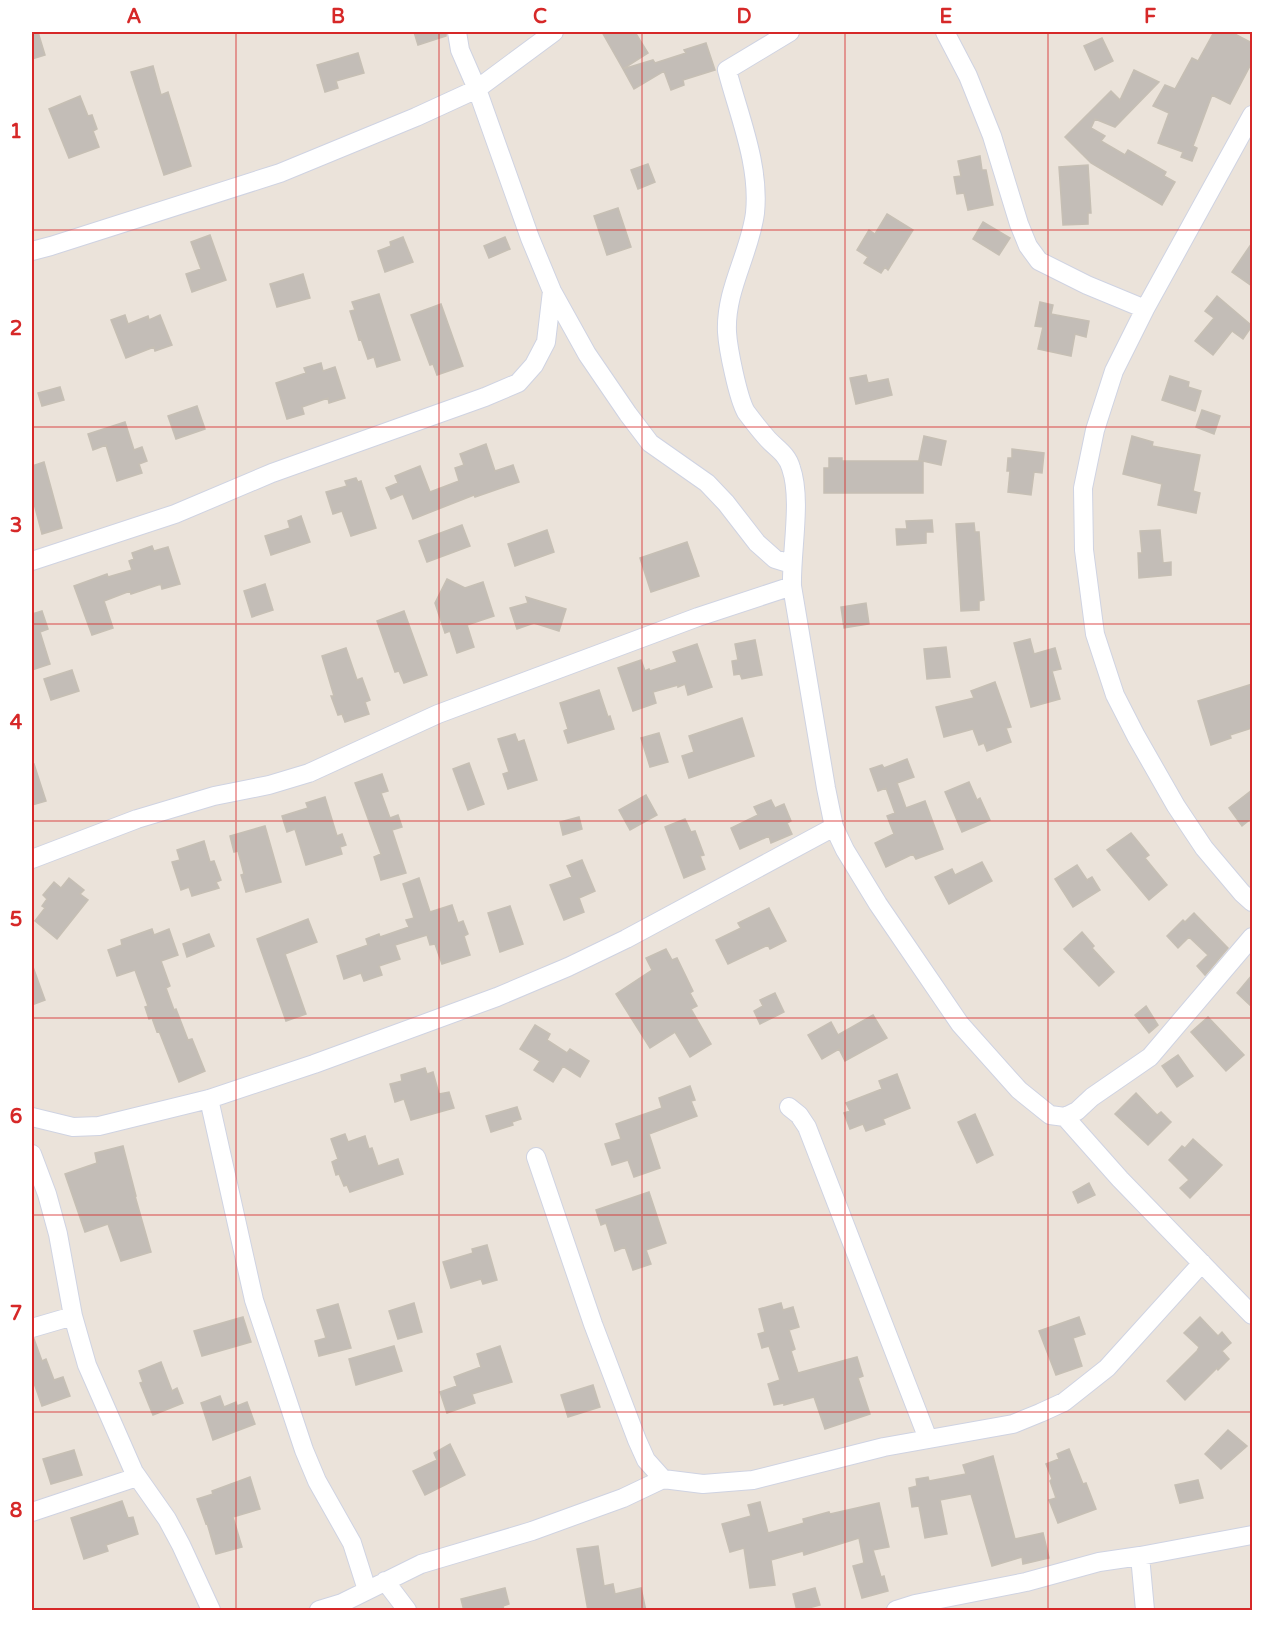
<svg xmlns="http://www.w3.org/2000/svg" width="1284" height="1642" viewBox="0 0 1284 1642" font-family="'Varela Round',sans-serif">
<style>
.building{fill:#c3bdb7;stroke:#c6bfb4;stroke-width:1.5}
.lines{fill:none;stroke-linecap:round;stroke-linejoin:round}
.minor-casing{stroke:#cfd3e2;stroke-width:20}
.minor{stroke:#fff;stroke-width:18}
.grid{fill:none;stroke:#d62828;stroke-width:1.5;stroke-opacity:0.55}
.neatline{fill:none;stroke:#d62828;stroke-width:2}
.grid-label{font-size:20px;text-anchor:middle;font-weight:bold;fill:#d62828}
</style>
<rect width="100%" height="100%" fill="#ebe3da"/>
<path class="building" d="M32 32H38L45 55 32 59Z
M414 32H446V36L418 45Z
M602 32H635L648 53 623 69Z
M1214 32H1231L1252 43V62L1230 104 1212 95 1193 146 1197 148 1192 161 1181 157 1183 152 1158 143 1169 113 1153 106 1165 85 1175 89 1192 58 1198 61Z
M1102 38 1113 61 1095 70 1084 46Z
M706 43 715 70 683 80 684 85 671 90 664 71 634 89 623 69 653 60 655 63 686 53 684 50Z
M358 53 364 73 336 81 338 88 325 92 317 65Z
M153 66 161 95 168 92 191 166 164 175 131 72Z
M1134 70 1159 82 1115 127 1095 119 1091 128 1105 136 1101 141 1125 155 1128 150 1166 172 1164 176 1175 182 1162 205 1091 163 1065 137 1111 91 1120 100Z
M80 96 88 116 92 115 97 129 93 131 99 147 69 158 49 109Z
M980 156 982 170H986L993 205 968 210 964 193 957 194 954 177 961 176 958 161Z
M648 164 655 182 638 189 631 170Z
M1088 165 1091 213H1088V224L1063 225 1059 167Z
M618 208 631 247 607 255 594 216Z
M887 214 913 230 888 270 885 267 881 273 864 263 868 257 857 250 869 230 875 234Z
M983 222 1010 238 999 255 973 239Z
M210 235 226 280 192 292 186 274 201 269 191 242Z
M403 237 413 262 385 272 378 251 391 246 390 242Z
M505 237 510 249 489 258 484 246Z
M1252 243V286L1232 272Z
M303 274 310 298 277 307 270 284Z
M379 294 400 360 377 367 374 357 368 359 361 339 359 340 350 311 355 310 352 302Z
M1217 296 1252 326 1243 339 1232 331 1213 355 1195 341 1214 318 1205 311Z
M1040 302 1053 305 1051 314 1089 321 1086 337 1075 334 1071 356 1038 349 1043 327 1035 326Z
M441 304 463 366 437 375 433 364 430 365 411 315Z
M125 315 128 324 148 316 149 320 160 315 172 345 155 351 154 347 126 358 111 320Z
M321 363 323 371 335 367 345 398 329 403 328 398 302 407 304 414 287 419 276 383 306 373 304 368Z
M866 375 868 383 888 379 892 395 856 404 850 378Z
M1170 376 1189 382 1188 387 1201 391 1195 411 1162 400Z
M60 387 64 400 42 406 38 393Z
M197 406 205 429 176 439 168 416Z
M1202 410 1220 416 1214 434 1196 427Z
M125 422 134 450 142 447 147 461 139 464 142 473 117 481 106 445 93 450 88 434Z
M924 436 946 441 941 465 923 461V493H824V468H829V458H842V461H922L919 460Z
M1132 436 1153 442 1152 446 1200 455 1193 491 1200 493 1196 513 1158 505 1162 484 1123 474Z
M486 444 495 471 513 465 519 482 475 497 474 495 413 519 403 494 391 499 386 488 398 483 395 476 420 466 430 492 459 481 455 468 464 465 460 454Z
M1012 449 1044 453 1042 473 1034 472 1031 495 1008 492 1010 471H1007L1008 458H1012Z
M44 462 62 528 42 534 32 496V466Z
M356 478 358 482 361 481 376 528 351 536 342 511 333 514 326 492 347 486 345 481Z
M301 516 310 542 271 555 265 536 290 528 288 521Z
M932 520 933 532H926V543L897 545 896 529H907L906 521Z
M974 523 975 532H979L984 600 979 601V610L961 611 956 524Z
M462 525 470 546 427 562 419 541Z
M547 530 554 552 515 566 508 544Z
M1160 530 1163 563 1171 562V575L1139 578 1138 553H1142L1140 531Z
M687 542 699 576 651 592 640 558Z
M152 546 154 551 168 547 180 584 162 589 161 584 131 594 130 591 104 601 113 628 92 635 74 586 107 574 108 577 132 570 129 561 134 559 132 553Z
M447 579 465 588 483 582 494 616 467 625 474 647 457 653 450 631 445 633 435 603Z
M265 584 273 610 252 617 244 591Z
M526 597 566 609 559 631 534 623 517 629 510 608 528 603Z
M866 603 869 624 844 628 841 607Z
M42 611 48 629 40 632 50 664 32 670V614Z
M404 611 427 675 404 683 399 671 395 672 377 621Z
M1030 639 1034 654 1055 648 1061 669 1052 671 1060 699 1031 707 1014 643Z
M755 640 762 675 742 679 740 674 734 675 732 661 738 660 735 644Z
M697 644 712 687 688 695 685 684 678 687V685L653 692 656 703 633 711 618 668 641 660 645 671 649 669 650 671 677 662 673 652Z
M946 647 950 677 927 679 924 649Z
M346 648 357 680 362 678 370 700 365 702 369 714 345 722 342 714 338 715 331 696H334L322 656Z
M72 670 79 691 51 700 44 679Z
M995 682 1011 727 1006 728 1011 742 987 751 984 743 979 745 973 729 944 737 936 707 974 698 971 691Z
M1252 684V728L1230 735 1231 738 1211 745 1198 701Z
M599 690 608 717 610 716 614 729 568 743 564 731 568 729 560 703Z
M742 718 754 756 689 778 682 756 694 752 689 736Z
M659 733 668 762 650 767 641 738Z
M515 734 518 742 524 740 537 780 508 789 503 774 509 772 498 739Z
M907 759 914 777 897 783 906 808 925 801 943 849 916 859 913 854 886 867 875 843 894 834 887 816 895 813 886 788 878 791 870 769 882 765 884 768Z
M469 763 484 804 468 810 453 769Z
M34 764 46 801 32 805V765Z
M382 774 388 791 381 793 390 818 398 815 402 827 392 830 406 873 381 880 374 857 381 854 355 783Z
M969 782 977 800 980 798 990 820 962 832 945 792Z
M1252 790V818L1242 826 1229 808Z
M646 795 657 815 630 830 619 810Z
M325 797 337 836 342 834 346 845 340 847 342 854 306 865 295 829 287 832 282 816 308 808 306 803Z
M771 800 775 808 784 804 791 821 787 823 792 834 771 843 769 836 740 849 731 828 758 815 754 807Z
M579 817 582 829 563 835 560 822Z
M685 819 691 832 695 831 704 855 700 856 705 869 684 878 665 827Z
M265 826 281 882 246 892 241 875 244 874 238 851 234 852 230 836Z
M1131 833 1149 855 1145 858 1167 885 1149 900 1107 850Z
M204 841 210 862 214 861 221 880 216 882 219 888 192 896 189 887 181 890 172 862 180 860 177 850Z
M582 860 595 891 579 898 584 912 564 920 550 885 572 877 567 866Z
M982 862 992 881 949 904 935 877 952 869 955 875Z
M1077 865 1087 880 1092 877 1100 890 1073 907 1055 879Z
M69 878 84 890 80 894 88 900 57 939 35 921 45 908 42 906 47 899 43 895 54 882 61 888Z
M419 878 430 912 452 905 458 923 463 921 468 934 464 936 470 955 442 964 435 944 430 945 427 935 395 945 400 959 379 966 382 975 364 981 361 973 344 979 337 956 368 945 366 939 379 934 380 937 409 927 406 920 414 918 403 884Z
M510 906 523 944 500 952 488 913Z
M769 908 786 941 770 949 768 945 728 964 716 940 741 928 738 923Z
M1194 913 1228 948 1205 975 1197 966 1208 955 1189 937 1178 948 1167 936 1183 920 1185 922Z
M308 919 317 942 285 954 306 1014 286 1021 257 939Z
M152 929 154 935 169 929 178 955 161 961 170 986 166 988 174 1010 176 1009 188 1040 192 1039 205 1071 179 1082 159 1031 157 1032 152 1018 149 1019 145 1007 148 1006 135 970 117 976 108 950 122 945 121 940Z
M1082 932 1094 946 1092 948 1114 972 1099 986 1064 949Z
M209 934 214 946 187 957 183 944Z
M666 949 672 960 677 958 693 991 690 993 697 1006 691 1009 711 1044 690 1057 675 1032 650 1048 616 994 652 970 646 958Z
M32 967H33L45 1000 32 1005Z
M1252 975V1007L1237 993Z
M775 993 784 1012 760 1024 754 1011 763 1006 760 1000Z
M1146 1006 1158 1025 1149 1033 1135 1015Z
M873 1015 887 1038 845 1061 839 1049 822 1059 808 1035 831 1022 838 1035Z
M1208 1017 1244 1055 1226 1071 1191 1032Z
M535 1025 550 1034 547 1040 567 1053 570 1049 589 1061 580 1077 563 1066 553 1082 534 1070 540 1061 520 1049Z
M1178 1055 1193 1076 1177 1087 1162 1066Z
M425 1068 427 1074 433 1072 439 1094 449 1092 454 1108 411 1120 404 1099 395 1102 390 1084 402 1081 401 1075Z
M897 1074 910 1108 883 1119 885 1124 866 1131 863 1124 850 1129 844 1113 850 1111 846 1103 882 1089 879 1081Z
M690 1086 695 1100 691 1101 697 1116 649 1134 660 1168 634 1177 628 1160 612 1165 605 1144 621 1139 616 1124 662 1108 659 1098Z
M1136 1093 1157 1115 1161 1112 1171 1122 1148 1145 1115 1114Z
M517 1107 521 1119 512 1122 513 1125 491 1132 486 1116Z
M975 1114 993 1155 977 1163 958 1122Z
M345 1134 348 1142 365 1136 369 1149 372 1148 378 1166 398 1159 403 1174 350 1192 347 1185 344 1186 339 1174 336 1175 332 1162 338 1159 331 1139Z
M1193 1139 1222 1165 1190 1198 1180 1188 1189 1180 1169 1160 1182 1146 1185 1148Z
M123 1146 136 1196H135L151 1252 121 1261 108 1224 85 1232 65 1174 97 1163 95 1153Z
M1089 1183 1095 1195 1078 1203 1073 1192Z
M649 1192 666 1243 646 1250 651 1264 633 1270 625 1247 615 1251 606 1223 601 1225 596 1210Z
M487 1245 497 1280 483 1284 481 1279 451 1288 443 1262 473 1253 472 1249Z
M414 1303 422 1332 398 1339 389 1311Z
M781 1303 783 1310 793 1307 799 1327 789 1330 795 1349 791 1351 798 1373 857 1357 863 1376 858 1378 870 1414 825 1429 814 1397 784 1405V1403L774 1405 768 1384 780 1380 769 1346 762 1348 758 1334 765 1332 759 1309Z
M338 1304 351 1348 319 1356 315 1341 326 1338 317 1310Z
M243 1317 251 1342 202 1356 194 1331Z
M1079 1317 1085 1334 1073 1338 1082 1366 1056 1375 1039 1331Z
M1200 1317 1218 1336 1222 1332 1231 1343 1222 1351 1229 1359 1218 1370 1217 1368 1185 1400 1167 1381 1197 1351 1199 1347 1184 1333Z
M32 1339H34L42 1361 46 1359 54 1380 63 1377 70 1396 42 1406 32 1377Z
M394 1346 402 1371 356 1385 349 1359Z
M500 1346 512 1382 472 1394 475 1403 447 1413 440 1392 457 1386 454 1377 481 1367 477 1354Z
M161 1362 172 1391 177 1388 183 1403 153 1415 140 1383 143 1382 139 1371Z
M593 1385 600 1407 568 1417 561 1395Z
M220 1396 224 1407 236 1402 237 1406 247 1402 255 1424 213 1440 201 1403Z
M1228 1430 1247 1446 1221 1469 1205 1454Z
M450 1444 465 1475 425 1495 413 1471 437 1460 434 1453Z
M1069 1449 1083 1484 1086 1483 1096 1509 1058 1523 1049 1500 1056 1498 1050 1481 1052 1479 1046 1464 1059 1459 1057 1454Z
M74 1450 82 1475 51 1484 43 1459Z
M993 1456 1015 1539 1043 1533 1049 1558 1023 1564 1022 1557 992 1566 971 1494 940 1500 947 1534 925 1538 919 1506 912 1507 909 1488 917 1486 916 1479 928 1477 929 1481 966 1474 963 1465Z
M250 1477 260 1509 233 1517 242 1547 216 1554 207 1523 206 1524 197 1499 213 1494 212 1491Z
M1198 1480 1203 1498 1180 1503 1175 1485Z
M122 1501 128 1518 133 1517 138 1534 106 1545 108 1551 84 1559 71 1518Z
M760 1502 768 1533 804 1523 803 1519 829 1512 830 1514 879 1503 889 1547 873 1550 881 1577 884 1576 888 1591 862 1598 853 1566 864 1563 859 1538 804 1555 803 1551 771 1560 775 1585 750 1588 744 1548 730 1552 722 1524 751 1516 748 1505Z
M598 1546 604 1586 613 1584 615 1594 641 1588 646 1611H588L577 1549Z
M505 1588 509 1604 503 1606 504 1611H464L461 1599Z
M815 1588 820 1605 797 1611 793 1594Z"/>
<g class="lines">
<g class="minor-casing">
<path id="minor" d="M457 32 460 50 477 89 530 238 552 291 587 354 628 414 650 443 707 483 726 503 757 543 775 559 791 564
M790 32 727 70C739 116 760 165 755 213 750 253 725 290 727 332 728 349 738 398 746 412 752 420 759 429 766 437 775 448 787 453 791 468 802 499 791 552 792 586L826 788 834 827 845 850 878 904 960 1024 1019 1090 1050 1115 1065 1117 1077 1111 1092 1097 1150 1057 1252 937
M945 32 968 76 992 136 1019 224 1028 246 1039 261 1087 285 1145 309
M1252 115 1145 309 1114 371 1095 430 1083 488 1084 550 1095 634 1115 695 1136 736 1176 806 1204 848 1242 893 1252 902
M32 251 51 246 280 173 416 117 477 89 554 32
M32 561 175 514 272 473 485 397 518 383 534 365 546 342 552 291
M32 859 137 819 214 796 269 785 309 773 438 714 698 617 792 586
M209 1099 254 1300 304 1450 317 1481 352 1543 367 1590
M789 1107 799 1115 807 1127 928 1439
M32 1117 73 1127 99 1126 209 1099 314 1064 497 997 568 967 626 939 834 827
M1065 1117 1120 1179 1252 1315
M32 1154 47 1194 58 1234 73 1316 87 1365 134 1472 167 1519 181 1545 211 1610
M536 1157 593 1324 637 1440 646 1460 663 1479
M32 1328 73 1316
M32 1512 137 1477
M1140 1556 1145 1610
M385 1581 407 1610
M319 1610 342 1603 421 1564 532 1531 623 1498 663 1479 703 1484 753 1480 884 1447 1013 1424 1040 1413 1064 1402 1107 1368 1202 1263
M896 1610 915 1604 1026 1582 1099 1562 1140 1556 1252 1535"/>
</g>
<use href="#minor" class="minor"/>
</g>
<path class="grid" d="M236 32V1610M439 32V1610M642 32V1610M845 32V1610M1048 32V1610M32 230H1252M32 427H1252M32 624H1252M32 821H1252M32 1018H1252M32 1215H1252M32 1412H1252"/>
<rect width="1284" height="1642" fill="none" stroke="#ffffff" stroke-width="66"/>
<rect x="33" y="33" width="1218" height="1576" class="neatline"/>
<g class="grid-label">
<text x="134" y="23">A</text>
<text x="338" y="23">B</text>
<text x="540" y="23">C</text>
<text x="744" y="23">D</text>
<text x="946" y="23">E</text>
<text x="1150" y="23">F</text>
<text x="16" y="138">1</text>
<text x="16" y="335">2</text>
<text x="16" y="532">3</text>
<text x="16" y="729">4</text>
<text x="16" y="926">5</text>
<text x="16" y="1123">6</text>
<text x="16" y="1320">7</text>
<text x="16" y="1517">8</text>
</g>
</svg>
